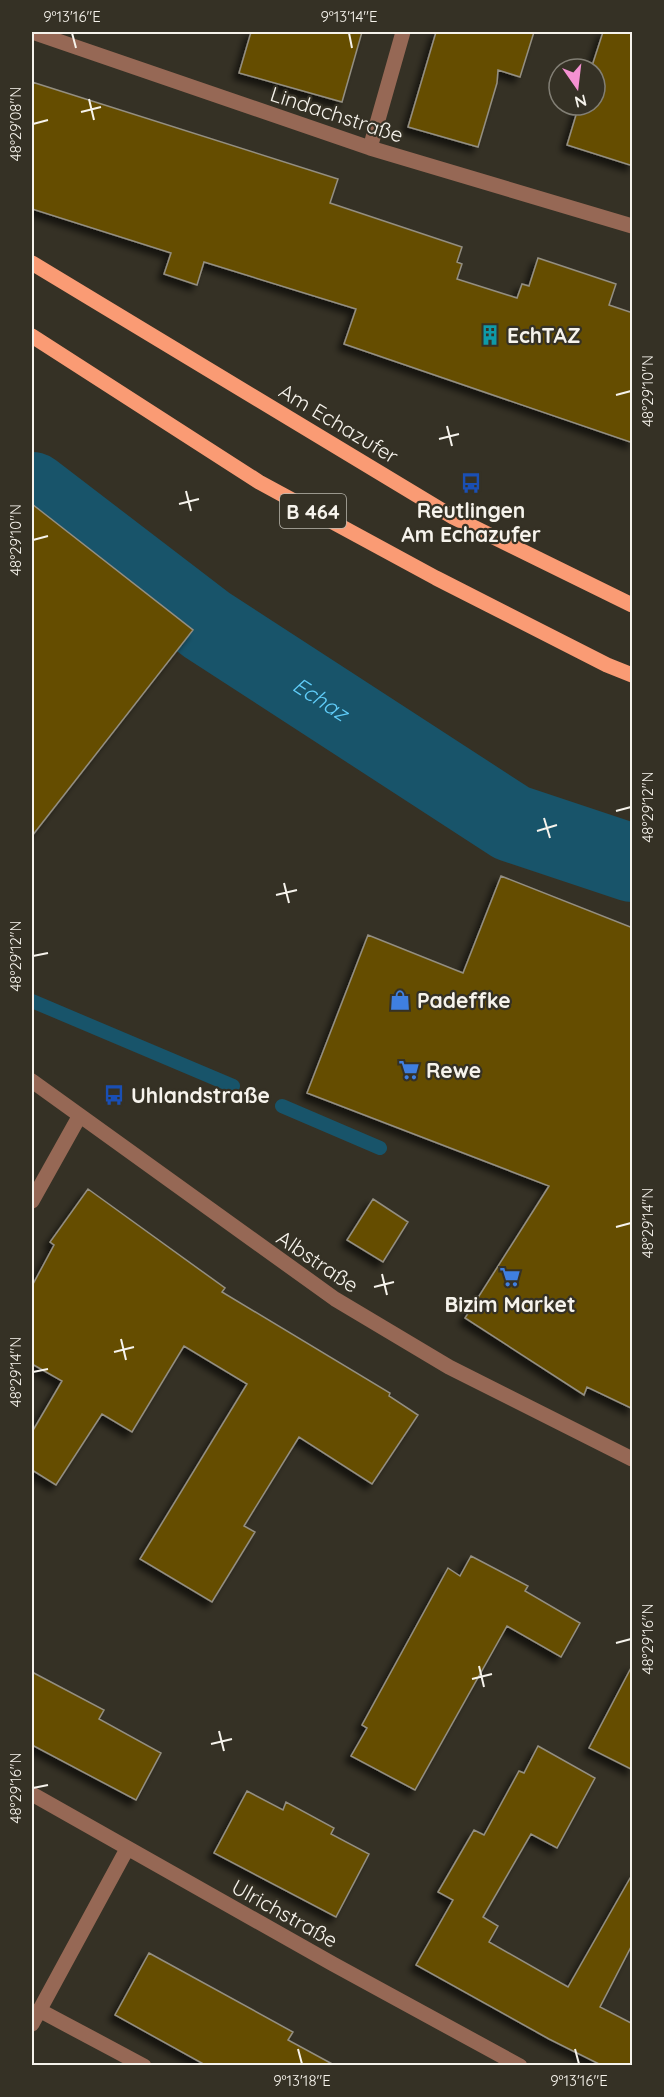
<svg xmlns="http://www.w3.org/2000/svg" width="664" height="2097" viewBox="0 0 664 2097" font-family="Quicksand,sans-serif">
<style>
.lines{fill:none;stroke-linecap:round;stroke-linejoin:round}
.stream{stroke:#18546a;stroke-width:14}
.river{stroke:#18546a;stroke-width:78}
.building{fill:#654e04;stroke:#948f82;stroke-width:1.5;filter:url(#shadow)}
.minor{stroke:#966855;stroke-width:15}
.major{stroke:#fa9b74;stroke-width:15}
.ticks{fill:none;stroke:#f6f3ec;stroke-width:2}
.labels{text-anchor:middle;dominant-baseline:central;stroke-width:4.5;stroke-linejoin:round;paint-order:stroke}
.shield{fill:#353125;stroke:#bcb9b0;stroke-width:1.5}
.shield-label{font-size:20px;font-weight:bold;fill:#f6f3ec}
.street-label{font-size:21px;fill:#f6f3ec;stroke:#353125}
.poi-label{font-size:21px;font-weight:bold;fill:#f6f3ec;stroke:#353125;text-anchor:start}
.water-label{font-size:22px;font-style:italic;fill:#60cdf9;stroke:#353125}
.neatline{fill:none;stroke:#f6f3ec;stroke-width:2}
.ticks-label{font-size:15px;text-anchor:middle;fill:#f6f3ec}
</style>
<defs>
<filter id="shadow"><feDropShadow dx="-5.5" dy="5.5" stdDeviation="3" flood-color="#0009"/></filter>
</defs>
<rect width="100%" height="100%" fill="#353125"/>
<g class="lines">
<path class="stream" d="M32 1001 233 1086
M282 1106 380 1148"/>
<path class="river" id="s1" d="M32 491 207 625 512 823 632 863"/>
</g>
<path class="building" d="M251 32H362L342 102 239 73Z
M436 32H534L520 77 498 70 497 83 478 147 408 127Z
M603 32H633V166L567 145 579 105H595V69H591Z
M32 82 338 179 330 203 462 247 457 262 462 264 457 279 517 298 522 284 529 286 538 258 616 284 609 305 633 313V443L344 344 356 309 204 262 197 285 164 274 171 253 32 209Z
M32 504 193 630 32 836Z
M501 876 633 928V1409L587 1387 584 1395 465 1318 549 1186 307 1093 368 935 463 973Z
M88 1189 225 1288 222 1292 390 1393 389 1396 418 1415 372 1484 299 1437 244 1526 255 1532 212 1602 140 1559 247 1384 184 1346 132 1432 102 1414 56 1485 32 1470V1432L62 1381 32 1364V1286L54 1245 50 1242Z
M373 1199 408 1222 383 1262 347 1240Z
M471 1556 528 1586 525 1591 580 1623 561 1657 507 1626 415 1790 351 1756 367 1728 362 1725 448 1568 460 1576Z
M633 1664V1770L589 1748Z
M32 1672 104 1710 99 1719 161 1753 136 1800 32 1745Z
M538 1746 595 1778 557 1848 531 1834 483 1917 498 1926 489 1942 568 1987 633 1873V1943L600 2007 633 2024V2066H603L549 2039 416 1965 453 1900 438 1892 474 1830 484 1835 519 1771 524 1773Z
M247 1791 283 1810 286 1802 334 1828 331 1834 369 1854 336 1917 214 1853Z
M149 1953 293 2032 288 2040 336 2066H207L115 2015Z"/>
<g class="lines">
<path class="minor" d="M32 32 370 148 632 226
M370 148 403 32
M32 1081 335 1299 449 1367 632 1459
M32 1201 79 1117
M32 1794 333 1964 520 2066
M39 2010 144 2066
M32 2024 127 1849"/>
<path class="major" d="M32 263 453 517 632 605
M32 336 259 482 436 578 607 665 632 675"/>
</g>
<path class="ticks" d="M72 33 76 48M349 33 352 48M89 99 94 120M81 112 101 107M33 124 48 120M616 395 631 391M447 426 452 446M439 439 459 434M186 491 191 511M179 504 199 499M33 540 48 536M616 811 631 807M544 818 550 838M537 831 557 825M284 883 289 903M276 895 297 890M33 956 48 953M616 1227 631 1223M382 1274 387 1295M374 1287 394 1282M121 1339 126 1360M114 1352 134 1347M33 1372 48 1369M616 1643 631 1639M479 1666 484 1687M472 1679 492 1674M219 1731 224 1751M211 1744 232 1739M33 1788 48 1785M298 2049 302 2064M575 2049 579 2064"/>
<defs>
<g id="building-bare" transform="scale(1.62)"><path d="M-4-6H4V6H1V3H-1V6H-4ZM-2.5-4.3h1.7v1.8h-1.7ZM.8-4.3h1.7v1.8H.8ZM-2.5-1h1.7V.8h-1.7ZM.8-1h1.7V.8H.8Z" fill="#0f9aa8" stroke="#353125" stroke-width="2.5" paint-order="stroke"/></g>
<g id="bus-bare" transform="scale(1.62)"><path d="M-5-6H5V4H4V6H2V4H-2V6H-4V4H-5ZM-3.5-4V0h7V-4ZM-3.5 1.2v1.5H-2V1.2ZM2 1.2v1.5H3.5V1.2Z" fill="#1a4fb4" stroke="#353125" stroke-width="2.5" paint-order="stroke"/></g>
<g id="shop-bare" transform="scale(1.62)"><path d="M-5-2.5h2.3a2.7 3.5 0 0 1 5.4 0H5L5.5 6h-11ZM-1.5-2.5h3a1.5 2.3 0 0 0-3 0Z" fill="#3f7fe0" stroke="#353125" stroke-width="2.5" paint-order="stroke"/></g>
<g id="supermarket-bare" transform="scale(1.62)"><path d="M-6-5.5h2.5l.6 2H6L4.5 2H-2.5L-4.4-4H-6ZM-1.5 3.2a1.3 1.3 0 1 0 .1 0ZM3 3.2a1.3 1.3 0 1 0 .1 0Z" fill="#3f7fe0" stroke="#353125" stroke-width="2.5" paint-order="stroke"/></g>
</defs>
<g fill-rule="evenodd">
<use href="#building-bare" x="490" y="335"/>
<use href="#bus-bare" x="471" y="483"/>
<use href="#shop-bare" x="400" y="1000"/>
<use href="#supermarket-bare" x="409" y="1070"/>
<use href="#bus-bare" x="114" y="1095"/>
<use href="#supermarket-bare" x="510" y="1277"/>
</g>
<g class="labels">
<rect class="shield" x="280" y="494" width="66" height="34" rx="4.5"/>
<g class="shield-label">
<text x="313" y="511">B 464</text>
</g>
<g class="street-label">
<text transform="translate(337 114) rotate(18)">Lindachstraße</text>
<text transform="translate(339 423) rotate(31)">Am Echazufer</text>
<text transform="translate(318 1261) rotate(34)">Albstraße</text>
<text transform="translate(285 1913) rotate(29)">Ulrichstraße</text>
</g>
<g class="poi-label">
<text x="507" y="335">EchTAZ</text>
<text x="471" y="510" text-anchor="middle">Reutlingen<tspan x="471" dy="24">Am Echazufer</tspan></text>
<text x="417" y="1000">Padeffke</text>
<text x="426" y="1070">Rewe</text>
<text x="131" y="1095">Uhlandstraße</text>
<text x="510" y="1304" text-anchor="middle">Bizim Market</text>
</g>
<g class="water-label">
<text stroke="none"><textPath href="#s1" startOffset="356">Echaz</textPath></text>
</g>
</g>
<rect width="664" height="2097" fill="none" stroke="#353125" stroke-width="66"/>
<g transform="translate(577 87) rotate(166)"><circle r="28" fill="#353125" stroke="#827f75" stroke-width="1.5"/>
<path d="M0-4.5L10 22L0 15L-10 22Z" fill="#f591d2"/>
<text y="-9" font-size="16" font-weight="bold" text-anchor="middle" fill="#f6f3ec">N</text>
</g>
<rect x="33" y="33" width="598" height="2031" class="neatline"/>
<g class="ticks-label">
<text x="72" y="22">9°13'16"E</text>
<text x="349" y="22">9°13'14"E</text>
<text transform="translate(16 124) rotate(-90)" y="5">48°29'08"N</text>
<text transform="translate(648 391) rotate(-90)" y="5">48°29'10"N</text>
<text transform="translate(16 540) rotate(-90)" y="5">48°29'10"N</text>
<text transform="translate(648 807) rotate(-90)" y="5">48°29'12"N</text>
<text transform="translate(16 956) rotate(-90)" y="5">48°29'12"N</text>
<text transform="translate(648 1223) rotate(-90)" y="5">48°29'14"N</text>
<text transform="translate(16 1372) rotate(-90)" y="5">48°29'14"N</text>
<text transform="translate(648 1639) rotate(-90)" y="5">48°29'16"N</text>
<text transform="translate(16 1788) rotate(-90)" y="5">48°29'16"N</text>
<text x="302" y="2086">9°13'18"E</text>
<text x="579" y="2086">9°13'16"E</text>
</g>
</svg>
